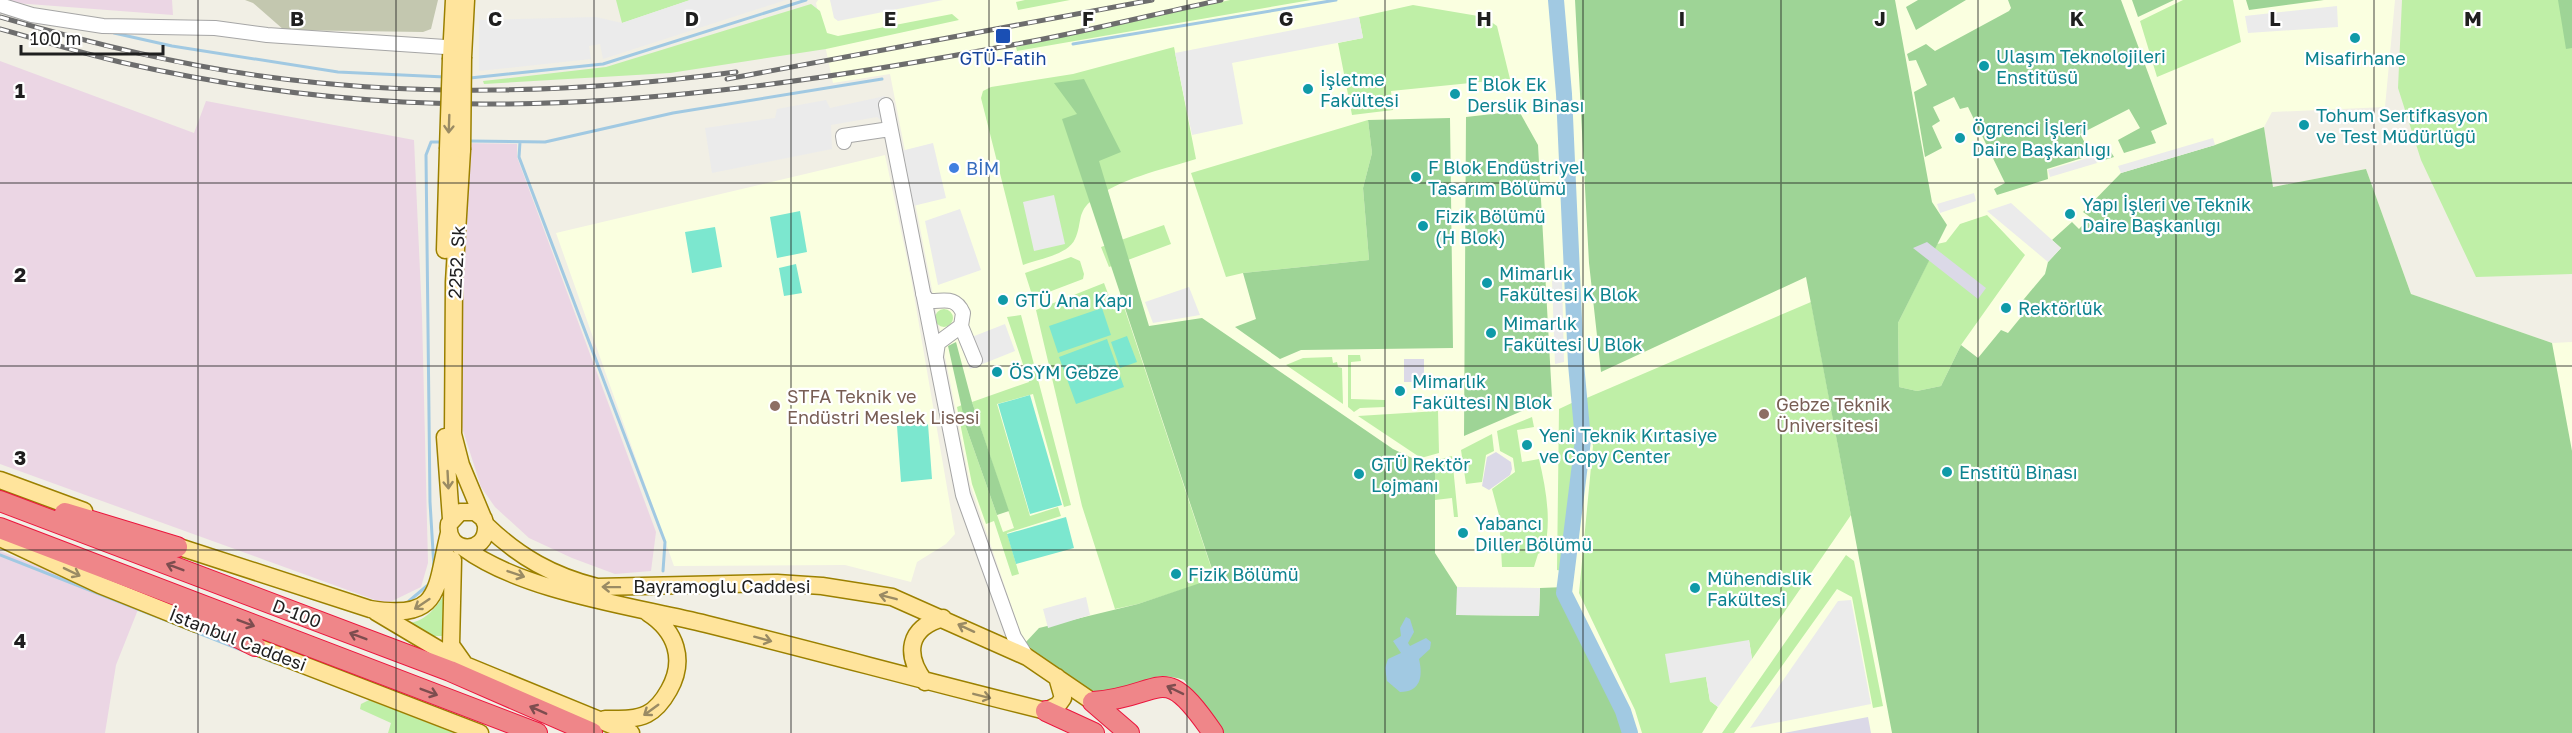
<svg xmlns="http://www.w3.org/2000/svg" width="2572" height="733" viewBox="0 0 2572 733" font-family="'Golos Text',sans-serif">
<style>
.industrial{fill:#ebd6e4}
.education{fill:#faffe0}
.construction{fill:#c3c7af}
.grass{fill:#bfefa7}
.forest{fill:#9ed496}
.pitch{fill:#7ce7cf}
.parking{fill:#ebebeb}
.plaza{fill:#dbd9e7}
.water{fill:#a1c9e2}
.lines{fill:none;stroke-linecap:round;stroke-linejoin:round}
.stream{stroke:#a1c9e2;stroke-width:3}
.river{stroke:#a1c9e2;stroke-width:16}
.minor-casing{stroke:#a6a6a6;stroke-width:16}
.major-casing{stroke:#9b8000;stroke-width:19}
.highway-casing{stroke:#eb163d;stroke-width:22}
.minor{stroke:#fff;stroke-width:14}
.major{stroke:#ffe49c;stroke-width:16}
.highway{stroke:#ef8689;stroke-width:20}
.rail-casing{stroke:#6d6d6d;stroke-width:5}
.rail{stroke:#fff;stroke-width:3;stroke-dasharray:9;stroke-linecap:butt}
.major-bridge-casing{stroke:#9b8000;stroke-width:19;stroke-linecap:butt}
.major-bridge{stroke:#ffe49c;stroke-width:16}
.oneway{stroke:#9a8b64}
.oneway2{stroke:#7d4d4f}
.grid{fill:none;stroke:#1f1f1f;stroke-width:1.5;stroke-opacity:0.55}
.transit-dot{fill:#1a4fb4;stroke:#fff;stroke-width:2}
.culture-dot{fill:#0f9aa8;stroke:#fff;stroke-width:2}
.shop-dot{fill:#3f7fe0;stroke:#fff;stroke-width:2}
.education-dot{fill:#8d6e63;stroke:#fff;stroke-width:2}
.labels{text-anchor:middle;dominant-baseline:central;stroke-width:4.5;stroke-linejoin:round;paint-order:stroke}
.culture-label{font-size:18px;fill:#0d838f;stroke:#fff;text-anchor:start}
.transit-label{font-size:18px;fill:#164399;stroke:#fff}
.shop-label{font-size:18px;fill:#366cbe;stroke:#fff;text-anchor:start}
.street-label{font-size:18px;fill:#1f1f1f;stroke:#fff}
.education-label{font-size:18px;fill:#785e54;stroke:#fff;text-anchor:start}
.grid-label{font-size:20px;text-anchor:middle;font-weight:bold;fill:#1f1f1f;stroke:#fff;stroke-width:4.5;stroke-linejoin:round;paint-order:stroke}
</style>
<rect width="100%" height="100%" fill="#f1efe5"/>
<path class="industrial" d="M6 0H172L173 15 15 3Z
M0 61 194 133 206 101 414 140 422 315 428 563 421 587 386 604 0 464Z
M462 143 517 144V157L656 532 651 571 615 574 572 558 529 538 495 507 481 487 459 418Z
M0 551 139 607 116 665 105 733H0Z"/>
<path class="education" d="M818 0H2395L2385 107 2272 112 2264 127 2273 187 2366 169 2411 294 2552 343 2572 342V733H1224L1184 680 1156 675 1116 693 1024 643 970 484 890 74 833 83 816 3Z
M885 155 911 278 955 534 946 544 917 562 911 582 845 565 674 566 556 233Z"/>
<path class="construction" d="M245 0H438L431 29 423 32 284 30 253 3Z"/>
<path class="grass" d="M616 0H690L622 23Z
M1025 0H1070L1018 10 1016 2Z
M1230 0H1311L1017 51 1016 47Z
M2183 0H2233L2241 42 2157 77 2140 21Z
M2402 0H2572V274L2476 277 2421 160 2398 88Z
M811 4 820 11 827 33 838 36 952 14 959 20 826 49 670 73 484 84 483 81 606 67Z
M1413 5 1484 17 1497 26 1510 79 1391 91 1393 110 1352 115 1338 43 1363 38 1359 17Z
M1174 47 1196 159C1162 170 1119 178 1090 202 1077 213 1082 225 1075 239 1068 255 1038 259 1023 265L981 98 983 91 991 87 1073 74Z
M1368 120 1372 153 1363 188 1369 260 1243 273 1226 277 1191 173Z
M1987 215 2025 255 1961 345 1941 386 1917 391 1899 387 1898 323 1937 244 1946 242 1960 224Z
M1164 225 1171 244 1109 267 1101 247Z
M1071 257 1080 261 1084 274 1083 279 1033 298 1025 273Z
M1104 283 1113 307 1123 304 1215 579 1138 604 1115 609 1082 506 1036 310Z
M1811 302 1851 515 1752 659 1749 640 1706 677 1710 701 1718 707 1702 733H1642L1635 710 1579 593 1593 446 1582 400Z
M935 318a9 9 0 1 1 18 0a9 9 0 1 1-18 0Z
M1021 315 1071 505 1064 507 1033 394 997 404 1030 516 1058 507 1061 516 1007 533 1019 574 1012 576 994 521 986 524 972 484 957 407 962 405 966 427 1003 532 1014 528 972 402 1029 382 1007 317Z
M1348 355H1360L1361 361 1351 362V399L1385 400V407L1360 408 1354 412 1348 407Z
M1332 357 1333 363 1337 362 1338 367 1342 368 1343 404 1286 365 1303 358Z
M1576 401 1580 448 1567 572 1557 570 1559 409Z
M1438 411 1439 453 1421 458 1358 416Z
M1532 417 1534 427 1517 430 1522 462 1539 459C1546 489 1552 521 1544 551L1538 554 1534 567H1502L1499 515 1492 489 1515 472 1513 458 1500 451 1497 431Z
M1492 434 1494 451 1486 455 1482 482 1466 484 1461 450Z
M1452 456 1458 517H1454L1452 498 1435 500 1434 461Z
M1846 555 1854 561 1883 706 1873 708 1852 597 1837 589 1734 733H1722Z
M445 593 442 636H434L409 623C426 621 437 607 445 593Z
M369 700 454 733H388L391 723 360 709 361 704Z"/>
<path class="forest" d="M1575 0H1895L1932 202 1947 225 1898 323 1899 387 1917 391 1941 386 1961 345 1978 358 2001 330 2008 333 2026 311 2019 305 2045 274 2048 262 2061 248 2052 240 2072 222 2079 229 2090 217 2083 212 2121 173 2215 145 2264 127 2273 187 2366 169 2411 294 2552 343 2572 451V733H1892L1806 277 1601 372 1589 263Z
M1918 0H1966L1916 30 1906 7Z
M2008 0H2121L2167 124 2151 131 2156 143 2124 153 2118 140 2140 128 2129 109 2080 134 2090 152 2106 144 2114 157 2098 162 2095 154 2047 169 2048 179 1997 195 1994 189 2005 183 1968 107 1960 109 1954 97 1933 107 1940 121 1932 126 1942 148 1925 157 1914 92 1927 85 1916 60 1909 61 1907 54 1926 44 1935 51 2009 11 2011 8Z
M2132 0H2174L2138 17Z
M2246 0H2324L2249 10Z
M2558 0H2572V48L2566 49Z
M1084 79 1121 152 1099 161 1149 326 1202 318 1393 449 1435 469V553L1457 587V615L1539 616 1540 588 1565 587 1564 593 1623 711 1630 733H1224L1184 680C1147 668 1145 688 1114 693 1086 698 1044 662 1025 643L1039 628 1138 604 1215 578 1062 119 1077 114 1054 83Z
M1519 111 1538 145 1552 398 1464 436 1466 117Z
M1450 118 1453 348 1301 350 1280 359 1235 327 1256 319 1243 273 1369 260 1363 188 1372 153 1368 120Z
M956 342 972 402 1009 511 997 515 966 427 948 346Z"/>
<path class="pitch" d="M800 211 807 252 777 258 770 217Z
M715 227 722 267 692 273 685 232Z
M796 264 802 293 784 296 779 268Z
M1102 308 1111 335 1058 353 1049 326Z
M1127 336 1137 362 1120 368 1111 342Z
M1107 339 1124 387 1076 404 1059 357Z
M1030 395 1062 505 1030 514 998 404Z
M928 424 932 479 901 482 897 426Z
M1066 517 1074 548 1016 564 1007 534Z"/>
<path class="parking" d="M690 0H786L603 59 600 44 589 46 591 59 479 71V20L596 17 622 23Z
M830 0H943L838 21 834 18Z
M2337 6 2338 27 2248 33 2245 16Z
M1359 17 1363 38 1232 63 1243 124 1192 135 1175 53Z
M885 96 883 122 877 117 831 125 832 149 712 173 705 128 775 118 777 109 826 100 830 108Z
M2213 138 2215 145 2121 173 2118 166Z
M933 143 946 198 913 206 901 151Z
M2094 156 2097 163 2050 177 2048 170Z
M1974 193 1976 201 1940 213 1937 204Z
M1054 195 1065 244 1034 251 1023 202Z
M2011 203 2061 248 2048 262 1987 211Z
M960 209 981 270 938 285 925 221Z
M1562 278 1564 362 1555 364 1552 281Z
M1189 287 1200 315 1153 323 1145 302Z
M1005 324 1015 351 970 369 959 342Z
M1457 587 1540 588 1539 616 1456 615Z
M1086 597 1090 615 1048 628 1043 609Z
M1851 600 1871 704 1750 728 1838 601Z
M1749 640 1752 659 1718 707 1710 701 1706 677 1670 683 1665 654Z"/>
<path class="plaza" d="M1927 242 1986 288 1978 299 1913 248Z
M1404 359H1424V382H1404Z
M1496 452 1511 462 1512 469 1510 475 1489 490 1482 486 1487 457Z
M1868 717 1871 733H1784Z"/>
<path class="water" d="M1406 617 1410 619 1414 632 1408 643 1410 646 1426 638 1431 642 1430 649 1419 659C1423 676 1421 692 1400 692L1387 681 1385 668 1388 659 1401 653 1393 641 1401 636 1400 628Z"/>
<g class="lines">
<path class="stream" d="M114 33 172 46 338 72 445 77
M1073 44 1336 0
M470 78 603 64 806 0
M469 141 545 142 673 113 882 79
M520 142 519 157 665 542 663 571
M0 555 244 651
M434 568 430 502 426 155 431 142H441
M409 601 428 585
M253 654 275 663"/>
<path class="river" d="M1556 0 1564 94 1576 364 1583 440 1564 593 1623 711 1630 733"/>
<g class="minor-casing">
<path id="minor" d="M0 5 32 15 103 26 215 28 267 35 460 48
M886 105 963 495 1014 637 1027 657
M844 142 843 136 890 129
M923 294 928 301C943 302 955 295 963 313L961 326 938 343 936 356
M961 326 975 360"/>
</g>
<g class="major-casing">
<path id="major" d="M463 57 466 0
M451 58 454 0
M462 150 454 282 453 434 461 465 486 525C488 556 445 554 449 524L460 512H475L484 519
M445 250 448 149
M445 437 451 519
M0 480 84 511
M486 525C519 557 553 576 597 587L777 583 822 586 892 597 1027 657 1093 702
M0 538 100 585 197 624
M167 543 370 609C443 621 435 588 449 533
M464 548C524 592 633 606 706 624 819 652 932 683 1046 711L1058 705 1063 698 1057 677
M453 560 451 645 463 662
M376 612 465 665 631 733
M244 642 480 733
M925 682C904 654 908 628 943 618
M605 719C619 719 635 720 647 714 657 709 664 699 669 690 686 660 676 631 648 613"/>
</g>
<g class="highway-casing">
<path id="highway" d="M0 501 450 671 592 733
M65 513 177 547
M0 528 537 733
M187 612 255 646
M1093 702C1165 697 1161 657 1213 733
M1093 702 1129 733
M1046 711 1094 733"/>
</g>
<use href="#minor" class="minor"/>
<use href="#major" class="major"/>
<use href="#highway" class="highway"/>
<g class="rail-casing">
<path id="rail" d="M0 17C86 42 173 64 261 76 419 98 578 93 736 72
M0 29C40 40 80 53 120 62 212 83 308 97 403 102 611 113 829 80 1033 41 1096 29 1159 13 1221 0
M727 79 1152 0"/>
</g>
<use href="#rail" class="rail"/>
<g class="major-bridge-casing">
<path id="major-bridge" d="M448 149 451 58
M462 150 463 57"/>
</g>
<use href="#major-bridge" class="major-bridge"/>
</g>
<defs><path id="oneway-shaft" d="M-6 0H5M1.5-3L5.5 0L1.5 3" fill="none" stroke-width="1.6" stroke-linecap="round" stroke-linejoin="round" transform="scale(1.5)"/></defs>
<g class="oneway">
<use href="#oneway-shaft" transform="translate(449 124) rotate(92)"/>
<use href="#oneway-shaft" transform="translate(448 480) rotate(87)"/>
<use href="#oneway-shaft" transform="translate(72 572) rotate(26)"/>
<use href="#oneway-shaft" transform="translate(516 574) rotate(19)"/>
<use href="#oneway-shaft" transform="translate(611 587) rotate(-179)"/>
<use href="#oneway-shaft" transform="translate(888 597) rotate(-166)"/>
<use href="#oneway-shaft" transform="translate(422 604) rotate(146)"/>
<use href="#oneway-shaft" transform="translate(966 628) rotate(-155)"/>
<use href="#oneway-shaft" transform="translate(763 639) rotate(15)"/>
<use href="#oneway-shaft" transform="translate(982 696) rotate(14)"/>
<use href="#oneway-shaft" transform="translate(651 710) rotate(144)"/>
</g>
<g class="oneway2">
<use href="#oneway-shaft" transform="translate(175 567) rotate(-159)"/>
<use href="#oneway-shaft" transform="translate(246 623) rotate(21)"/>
<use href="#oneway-shaft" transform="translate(358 636) rotate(-159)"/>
<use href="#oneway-shaft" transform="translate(1175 690) rotate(-154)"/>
<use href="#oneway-shaft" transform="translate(429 692) rotate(21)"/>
<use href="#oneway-shaft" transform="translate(538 710) rotate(-156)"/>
</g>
<path class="grid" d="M198 0V733M396 0V733M594 0V733M791 0V733M989 0V733M1187 0V733M1385 0V733M1583 0V733M1781 0V733M1978 0V733M2176 0V733M2374 0V733M0 183H2572M0 366H2572M0 550H2572"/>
<rect class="transit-dot" x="995" y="28" width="16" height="16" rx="3"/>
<g class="culture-dot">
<circle cx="2355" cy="38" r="6"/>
<circle cx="1984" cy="66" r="6"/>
<circle cx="1308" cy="89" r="6"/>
<circle cx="1455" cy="94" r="6"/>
<circle cx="2304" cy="125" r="6"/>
<circle cx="1960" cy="138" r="6"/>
<circle cx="1416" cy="177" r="6"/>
<circle cx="2070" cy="214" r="6"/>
<circle cx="1423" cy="226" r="6"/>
<circle cx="1487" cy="283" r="6"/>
<circle cx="1003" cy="300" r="6"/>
<circle cx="2006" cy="308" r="6"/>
<circle cx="1491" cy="333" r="6"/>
<circle cx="997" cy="372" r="6"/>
<circle cx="1400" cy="391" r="6"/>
<circle cx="1527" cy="445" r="6"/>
<circle cx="1947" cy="472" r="6"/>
<circle cx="1359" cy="474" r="6"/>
<circle cx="1463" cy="533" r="6"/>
<circle cx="1176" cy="574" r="6"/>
<circle cx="1695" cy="588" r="6"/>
</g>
<circle class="shop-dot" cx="954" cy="168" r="6"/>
<g class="education-dot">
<circle cx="775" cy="406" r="6"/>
<circle cx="1764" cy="414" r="6"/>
</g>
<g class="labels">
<g class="culture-label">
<text x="1996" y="56">Ulaşım Teknolojileri<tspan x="1996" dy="21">Enstitüsü</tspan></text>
<text x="2355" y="58" text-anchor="middle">Misafirhane</text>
<text x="1320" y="79">İşletme<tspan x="1320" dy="21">Fakültesi</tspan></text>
<text x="1467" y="84">E Blok Ek<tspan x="1467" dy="21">Derslik Binası</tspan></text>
<text x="2316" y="115">Tohum Sertifkasyon<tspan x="2316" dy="21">ve Test Müdürlüğü</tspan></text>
<text x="1972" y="128">Öğrenci İşleri<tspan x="1972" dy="21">Daire Başkanlığı</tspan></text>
<text x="1428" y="167">F Blok Endüstriyel<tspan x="1428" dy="21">Tasarım Bölümü</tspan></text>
<text x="2082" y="204">Yapı İşleri ve Teknik<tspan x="2082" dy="21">Daire Başkanlığı</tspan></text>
<text x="1435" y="216">Fizik Bölümü<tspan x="1435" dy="21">(H Blok)</tspan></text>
<text x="1499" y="273">Mimarlık<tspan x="1499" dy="21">Fakültesi K Blok</tspan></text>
<text x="1015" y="300">GTÜ Ana Kapı</text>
<text x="2018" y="308">Rektörlük</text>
<text x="1503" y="323">Mimarlık<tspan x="1503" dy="21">Fakültesi U Blok</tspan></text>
<text x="1009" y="372">ÖSYM Gebze</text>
<text x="1412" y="381">Mimarlık<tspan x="1412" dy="21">Fakültesi N Blok</tspan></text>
<text x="1539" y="435">Yeni Teknik Kırtasiye<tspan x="1539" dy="21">ve Copy Center</tspan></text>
<text x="1371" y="464">GTÜ Rektör<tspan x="1371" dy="21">Lojmanı</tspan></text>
<text x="1959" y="472">Enstitü Binası</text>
<text x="1475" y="523">Yabancı<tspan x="1475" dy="21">Diller Bölümü</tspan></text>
<text x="1188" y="574">Fizik Bölümü</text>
<text x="1707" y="578">Mühendislik<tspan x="1707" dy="21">Fakültesi</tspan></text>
</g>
<g class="transit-label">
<text x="1003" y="58">GTÜ-Fatih</text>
</g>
<g class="shop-label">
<text x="966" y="168">BİM</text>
</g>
<g class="street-label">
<text transform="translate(456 262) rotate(-87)">2252. Sk</text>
<text x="722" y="586">Bayramoğlu Caddesi</text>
<text transform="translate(297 613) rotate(21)">D-100</text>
<text transform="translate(238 639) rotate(21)">İstanbul Caddesi</text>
</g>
<g class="education-label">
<text x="787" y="396">STFA Teknik ve<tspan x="787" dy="21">Endüstri Meslek Lisesi</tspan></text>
<text x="1776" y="404">Gebze Teknik<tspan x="1776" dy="21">Üniversitesi</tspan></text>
</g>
</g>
<g class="grid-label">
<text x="297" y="26">B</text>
<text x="495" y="26">C</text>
<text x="692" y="26">D</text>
<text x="890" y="26">E</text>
<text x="1088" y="26">F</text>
<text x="1286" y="26">G</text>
<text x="1484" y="26">H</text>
<text x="1682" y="26">I</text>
<text x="1880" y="26">J</text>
<text x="2077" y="26">K</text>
<text x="2275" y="26">L</text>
<text x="2473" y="26">M</text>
<text x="20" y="98">1</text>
<text x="20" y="282">2</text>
<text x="20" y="465">3</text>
<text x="20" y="648">4</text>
</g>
<path d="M21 45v9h142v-9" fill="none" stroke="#1f1f1f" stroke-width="3"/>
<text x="30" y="45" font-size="18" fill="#1f1f1f" stroke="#ffffff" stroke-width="4.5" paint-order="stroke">100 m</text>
</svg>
